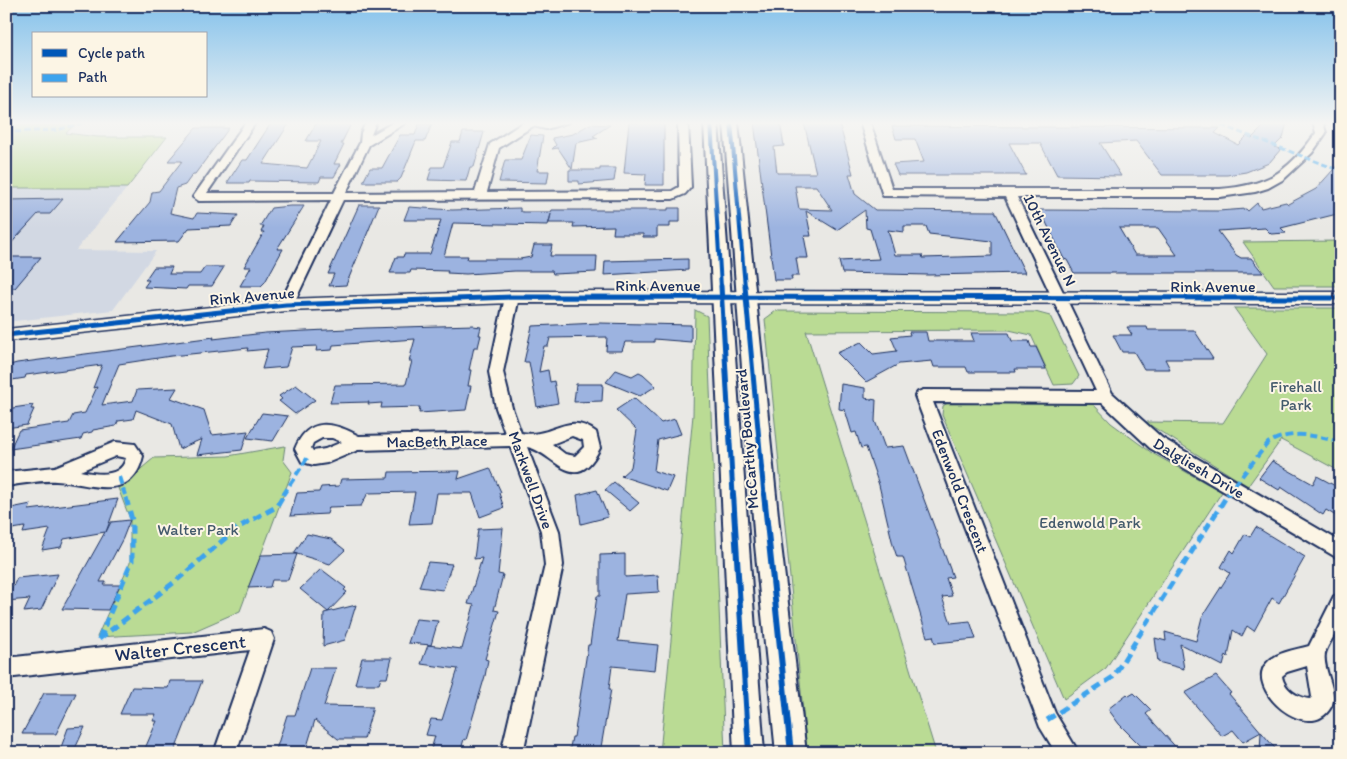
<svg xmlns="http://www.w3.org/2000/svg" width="1347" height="759" viewBox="0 0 1347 759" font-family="Itim,sans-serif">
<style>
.built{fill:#d2d8e3}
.green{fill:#badb94;stroke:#6a8579}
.building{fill:#9cb3e0;stroke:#1b2f5e;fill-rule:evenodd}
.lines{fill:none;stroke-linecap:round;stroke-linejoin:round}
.minor-casing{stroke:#1b2f5e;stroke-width:4}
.tertiary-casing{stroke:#1b2f5e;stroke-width:3}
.secondary-casing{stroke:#1b2f5e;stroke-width:4}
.minor{fill:#fcf5e5;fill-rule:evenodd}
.tertiary{fill:#fcf5e5;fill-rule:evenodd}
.secondary{fill:#fcf5e5;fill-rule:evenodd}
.quiet-far2{stroke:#3da3ed;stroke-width:3;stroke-dasharray:6 3;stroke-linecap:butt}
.quiet-far1{stroke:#3da3ed;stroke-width:4;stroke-dasharray:8 4;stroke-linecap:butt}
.quiet{stroke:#3da3ed;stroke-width:5;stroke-dasharray:9 5;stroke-linecap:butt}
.cycleway-far2-casing{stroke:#fcf5e5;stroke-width:6}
.cycleway-far1-casing{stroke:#fcf5e5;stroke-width:8}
.cycleway-casing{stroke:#fcf5e5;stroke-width:9}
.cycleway-far2{stroke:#0057b8;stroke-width:4}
.cycleway-far1{stroke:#0057b8;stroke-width:5}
.cycleway{stroke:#0057b8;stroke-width:6}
.labels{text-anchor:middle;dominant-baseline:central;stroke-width:4;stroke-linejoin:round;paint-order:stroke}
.street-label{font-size:16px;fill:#1b2f5e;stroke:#fcf5e5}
.park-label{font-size:16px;fill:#435a6c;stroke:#fcf5e5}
.near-street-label{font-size:19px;fill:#1b2f5e;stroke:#fcf5e5}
</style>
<rect width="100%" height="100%" fill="#e9e8e4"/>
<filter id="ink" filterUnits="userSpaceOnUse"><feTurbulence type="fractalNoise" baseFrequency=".02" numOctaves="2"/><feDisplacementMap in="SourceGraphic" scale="10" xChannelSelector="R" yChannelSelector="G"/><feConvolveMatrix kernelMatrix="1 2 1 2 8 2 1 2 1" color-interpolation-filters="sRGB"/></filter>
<g filter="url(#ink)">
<path class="built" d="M6 188H127L76 250 156 251 113 310 6 322Z"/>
<path class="green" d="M6 122H78L66 133 98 137H167L127 188H6Z
M1341 241V286H1274L1243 242Z
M1234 308H1341V472L1281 440 1248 486 1145 422 1223 423 1267 354Z
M695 310 707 316 725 753H660L693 415Z
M776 311 1035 312 1050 316 1079 376 1073 384 1054 385 1031 335 1009 330 806 331 936 753H807L765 319Z
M952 400 1078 402 1093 404 1111 423 1152 453 1222 492 1106 668 1064 699 942 415 943 406Z
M285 446 283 460 292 472 240 611 192 632 97 637 130 563V519L118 488 154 458 228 456Z"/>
<path class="building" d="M290 122 263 164 307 168 321 141H306L317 122H352L341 144H344L334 164H341L334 177H321L319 182 250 181 249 183H227L242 160H247L271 123Z
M629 122 664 123V185H645L646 174 624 173Z
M754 122H780L784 146 774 147 777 173H816L804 123 839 122 853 174H849L855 194 875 210 995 211 1025 273 928 275 842 273 839 261 879 259 870 229 866 228 865 210 837 230 806 211 811 236H804L808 258H796L799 276H791L792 280H774ZM795 186H816L832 210 799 209ZM904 226H926L929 234 992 241V256L923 258 922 255H895L888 230 904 232Z
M1268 122H1287L1283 138 1274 147 1281 149 1269 163 1246 172 1227 175H1162L1136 141 1100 143 1121 176 1057 175 1040 143H1009L1026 175H898L893 164 924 162 915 139H896L892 126 1220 128 1215 133 1238 145 1247 136 1252 138Z
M419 124H432L425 141H416L401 178 397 182H363L370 168H382L400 135H415Z
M590 124 610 125 593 136 598 138 576 143 572 169 558 148 552 149 556 145 552 138 573 134Z
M196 128H229L195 174H193L185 185 176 188 170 213 194 218 197 213 238 215 231 226 189 228 179 241 117 242 150 202 152 192 159 191 182 161H168Z
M463 132H484L474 167H470L466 181 428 180 432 167H443L452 142H460Z
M531 135 543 136 537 171H549L547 183 499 182 505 160H521Z
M1341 161V213L1281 228 1286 233 1271 234 1265 228 1218 231 1236 255 1241 258H1251L1263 273H1074L1067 260 1064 259 1040 210 1218 211 1246 209 1248 211 1257 203 1261 208 1286 202 1288 204 1316 189ZM1119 228H1158L1177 255H1135Z
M600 168H616L614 181 579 184V181H569V170H600Z
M63 199 50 214H38L6 249V200Z
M359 205H379L346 285 329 286 334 274H328Z
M290 206H304L277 249H283L265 282 261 286H240L251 267H244L264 232H261L264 226H260L271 208Z
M409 207 452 210 520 208V211L523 212H551L552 210H668V208H680V222H670V227H657V237H643V234H613L614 226 573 227 574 223H549L551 214 548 225 453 223 444 256H468L467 259H520L531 257 534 245H552L550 256H597L596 272 553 274 552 271H515L466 274 447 273 448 271 411 270 410 273H390L396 257H403L404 254H430L441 220H404Z
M6 257H41L15 288H6Z
M688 259V270L604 275 605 261Z
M154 267H172L169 274H200L205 267H224L212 286H188L186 289 144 287 149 280H145Z
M599 323 691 325V342L654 339V342H625L622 351H606L607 337 550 338 548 346H544L539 372 548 370 550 382 554 381 558 403 537 407 529 362H524L532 326Z
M474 325 473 326 481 327 479 335H481L478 347H474L469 370H471L468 386H471L466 410 419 413 420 407 381 408 382 403 368 404 369 402 330 403 335 385 406 384 412 361H409L415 339 333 345 332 350 316 351 317 346 292 347 286 367 262 369 268 349 247 351 248 348 171 356 119 364 102 405 133 401 137 390 177 388 171 398 204 410 212 435 248 431 242 450 197 455 202 439 179 449 172 424 136 410 133 419 118 421 116 426 93 430 92 432 83 434 81 439 10 449 19 430 69 423 73 415 85 413 97 387 93 388 102 365 26 375 25 378 6 381V366L17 363 214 337 213 339 265 333 367 328Z
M1127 327H1147L1148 330H1194L1213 359H1165L1170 369H1144L1134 352H1122L1113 335H1132Z
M909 332H926L928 341H974L971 333H1009L1012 341H1029L1031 347H1036L1046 369H1015L1016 372H968L966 367H934L932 361 899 364 866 382 837 353 861 342 873 354 897 351 891 337 910 335Z
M616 370 632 376 639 372 643 374 656 386 640 396 606 382Z
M576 384H603L602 401 574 402Z
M841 384 865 388V398L876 400 875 421 885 448 904 446 953 577 946 578 952 596 942 597 951 623 970 621 976 639 935 643 933 636 927 637 903 557H897L893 545 879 485 866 447 861 448 856 432 852 433 845 410 839 409Z
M296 385 315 400 295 414 279 401 282 399 279 396Z
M634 398 661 423 675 419 681 434 658 440 654 471 673 477 667 491 621 476 631 467 637 430 616 410Z
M33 405 31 409H34L27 425 6 428V409Z
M262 413 288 416 273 441 247 438Z
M1272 461 1313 484 1317 476 1341 489V519L1326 510 1323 515 1281 487 1279 490 1259 478Z
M490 468 501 492 499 493 504 508 480 517 472 493H437L432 523 409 524 415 492 368 493 361 506 329 507 327 514 290 516 297 493 319 492 321 487 339 486 341 479 388 478 389 472 460 471 458 479Z
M614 482 639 503 630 511 605 490Z
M597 490 608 517 581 524 577 495Z
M118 499 106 532 111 522 130 520 123 538 100 582H106L104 585H120L108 610 62 609 105 532 64 539 61 547 42 550 50 529 23 533 25 527 6 530V509L31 504 29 510Z
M1256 527 1305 557 1279 603 1272 598 1254 631 1247 626 1242 636 1233 630 1228 657 1226 655 1223 666 1180 644 1184 669 1158 662 1155 638 1166 641 1165 632 1196 641 1202 617 1230 573 1221 567 1231 550 1234 553 1245 534 1250 537Z
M503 528 498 574 503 575 494 610 499 611 485 659 488 660 485 676 466 740 464 739 460 753H430L435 736 426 735 431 719 442 720 458 669 421 664 428 645 462 649 474 605 468 604 482 558 474 559 478 529Z
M307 534 331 539 345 550 330 564 294 553Z
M297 554 288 580H272L270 587 248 588 261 555Z
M625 554V577L658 575 659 592 625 594 618 641 658 645 655 670 612 666 609 689H611L600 753H569L572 737H574L588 645H590L597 596H600V555Z
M428 562 452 564 443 590 419 587Z
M321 569 346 588 344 590 347 592 328 612 300 589Z
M58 574 41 610 24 612 30 599 6 601 17 578Z
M356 605 345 640 323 646 324 613Z
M416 619 438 621 431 645 408 643Z
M362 658H392L387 678H381L379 684H355Z
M310 668H336L324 706 373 707 364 739H338L315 720 305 753H275L287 715H295Z
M1216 676 1231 693 1229 694 1279 753H1260L1261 732 1243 742 1233 730 1222 736 1185 693Z
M170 681H202L174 753H143L157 721H153L156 714H120L132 687 168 688Z
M44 693H76L56 734H22Z
M1134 693 1151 710 1146 714 1181 753H1148L1119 724 1108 709 1127 694 1129 696Z
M85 727 73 753H59L68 728Z"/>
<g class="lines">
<g class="minor-casing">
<path id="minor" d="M246 122H256L207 193H334L360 143 361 133 366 122H376L371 135 394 122H407L369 145 346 193 475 192 490 144 524 122H569L546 129 533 126 499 148 487 192 672 191 679 187 678 122H688L691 187 685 194 673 199 343 200 293 305 286 310 279 305 331 200 199 201 193 197Z
M860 122H870L892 189H1220C1266 185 1286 174 1313 137L1316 133 1313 122H1323L1326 133 1312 153 1284 179 1268 188 1255 192 1220 197H1017L1112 393 1162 438 1341 542V560L1150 448 1102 403 933 402 1055 713 1079 753H1056L1040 727 915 396 918 392 923 390 1096 391 1005 197 883 196Z
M512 292 519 297 503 372 512 408 521 433C553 439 567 410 596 432L600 448C575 499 553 451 527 447L559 531 563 565 523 753H501L545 565 541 531 510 446 358 450 327 463 314 465 302 462 295 449C308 416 333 422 359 436L505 433 496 408 489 372 505 297ZM572 436 583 440 584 447 575 456 565 454 552 444ZM322 438H332L342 442 325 449 313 451 311 448 313 443Z
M115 442 135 444 143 456C132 505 88 482 56 481 40 480 22 484 6 486V472L55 467ZM116 456 126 458C121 479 96 474 80 471Z
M1341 593C1341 602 1343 615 1340 624 1337 634 1327 644 1325 654 1322 670 1339 692 1331 707 1309 746 1243 688 1267 663 1277 652 1294 650 1309 646L1334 596ZM1307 666 1312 697 1310 699C1298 698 1284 689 1282 676L1287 672Z
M264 629 271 632 274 639 236 753H214L250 650 6 678V658Z"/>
</g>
<g class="tertiary-casing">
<path id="tertiary" d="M512 291 1341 292V304L512 303 286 311 6 341V329L286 299Z"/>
</g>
<g class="secondary-casing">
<path id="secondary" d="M704 122H718L764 753H734Z
M724 122H738L781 545 806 753H776L755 545Z"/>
</g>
<use href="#minor" class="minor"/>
<use href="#tertiary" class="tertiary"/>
<use href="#secondary" class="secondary"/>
<path class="quiet-far2" d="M1213 122 1341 171
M6 132 57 130 85 122"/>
<path class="quiet-far1" d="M119 477 125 495
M283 495 308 457
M1227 495 1268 443C1292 429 1315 436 1341 442"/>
<path class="quiet" d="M99 639 176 581 237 528 276 507 284 494
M99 639 132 561V520L125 494
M1047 720 1113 677 1228 494"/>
<g class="cycleway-far2-casing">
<path id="cycleway-far2" d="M711 122 721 287
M731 122 745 287"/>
</g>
<g class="cycleway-far1-casing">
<path id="cycleway-far1" d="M721 286 733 495
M745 286 764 495
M6 335 286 305 512 297 1341 298"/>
</g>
<g class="cycleway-casing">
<path id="cycleway" d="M733 494 749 753
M764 494 791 753"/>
</g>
<use href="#cycleway-far2" class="cycleway-far2"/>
<use href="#cycleway-far1" class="cycleway-far1"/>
<use href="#cycleway" class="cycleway"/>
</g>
</g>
<linearGradient id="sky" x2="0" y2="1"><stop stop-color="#83c1eb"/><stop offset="0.54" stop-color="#f5f5f3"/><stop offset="1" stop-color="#f5f5f3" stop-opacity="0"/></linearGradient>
<rect width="1347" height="228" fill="url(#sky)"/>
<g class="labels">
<g class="street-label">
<text transform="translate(1050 240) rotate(64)">10th Avenue N</text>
<text x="658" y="285">Rink Avenue</text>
<text x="1213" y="286">Rink Avenue</text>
<text transform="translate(252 296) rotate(-5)">Rink Avenue</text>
<text transform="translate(747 439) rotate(-95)">McCarthy Boulevard</text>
<text transform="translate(437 441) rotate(-1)">MacBeth Place</text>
<text transform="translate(1199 468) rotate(31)">Dalgliesh Drive</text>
<text transform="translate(531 480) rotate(70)">Markwell Drive</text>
<text transform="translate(960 491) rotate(69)">Edenwold Crescent</text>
</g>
<g class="park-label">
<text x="1296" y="386">Firehall<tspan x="1296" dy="18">Park</tspan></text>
<text x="1090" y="522">Edenwold Park</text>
<text x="198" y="529">Walter Park</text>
</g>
<g class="near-street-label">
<text transform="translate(180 648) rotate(-6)">Walter Crescent</text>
</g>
</g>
<rect width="1347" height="759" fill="none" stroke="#fcf5e5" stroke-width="25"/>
<rect x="12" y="12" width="1322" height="734" fill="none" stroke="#1b2f5e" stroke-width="2" filter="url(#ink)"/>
<rect x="32" y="32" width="175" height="65" fill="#fcf5e5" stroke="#a2a6af"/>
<rect x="42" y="49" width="25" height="8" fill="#0057b8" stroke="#a2a6af"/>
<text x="78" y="58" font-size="15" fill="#1b2f5e">Cycle path</text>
<rect x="42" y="74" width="25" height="8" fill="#3da3ed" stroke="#a2a6af"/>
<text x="78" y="82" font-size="15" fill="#1b2f5e">Path</text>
</svg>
